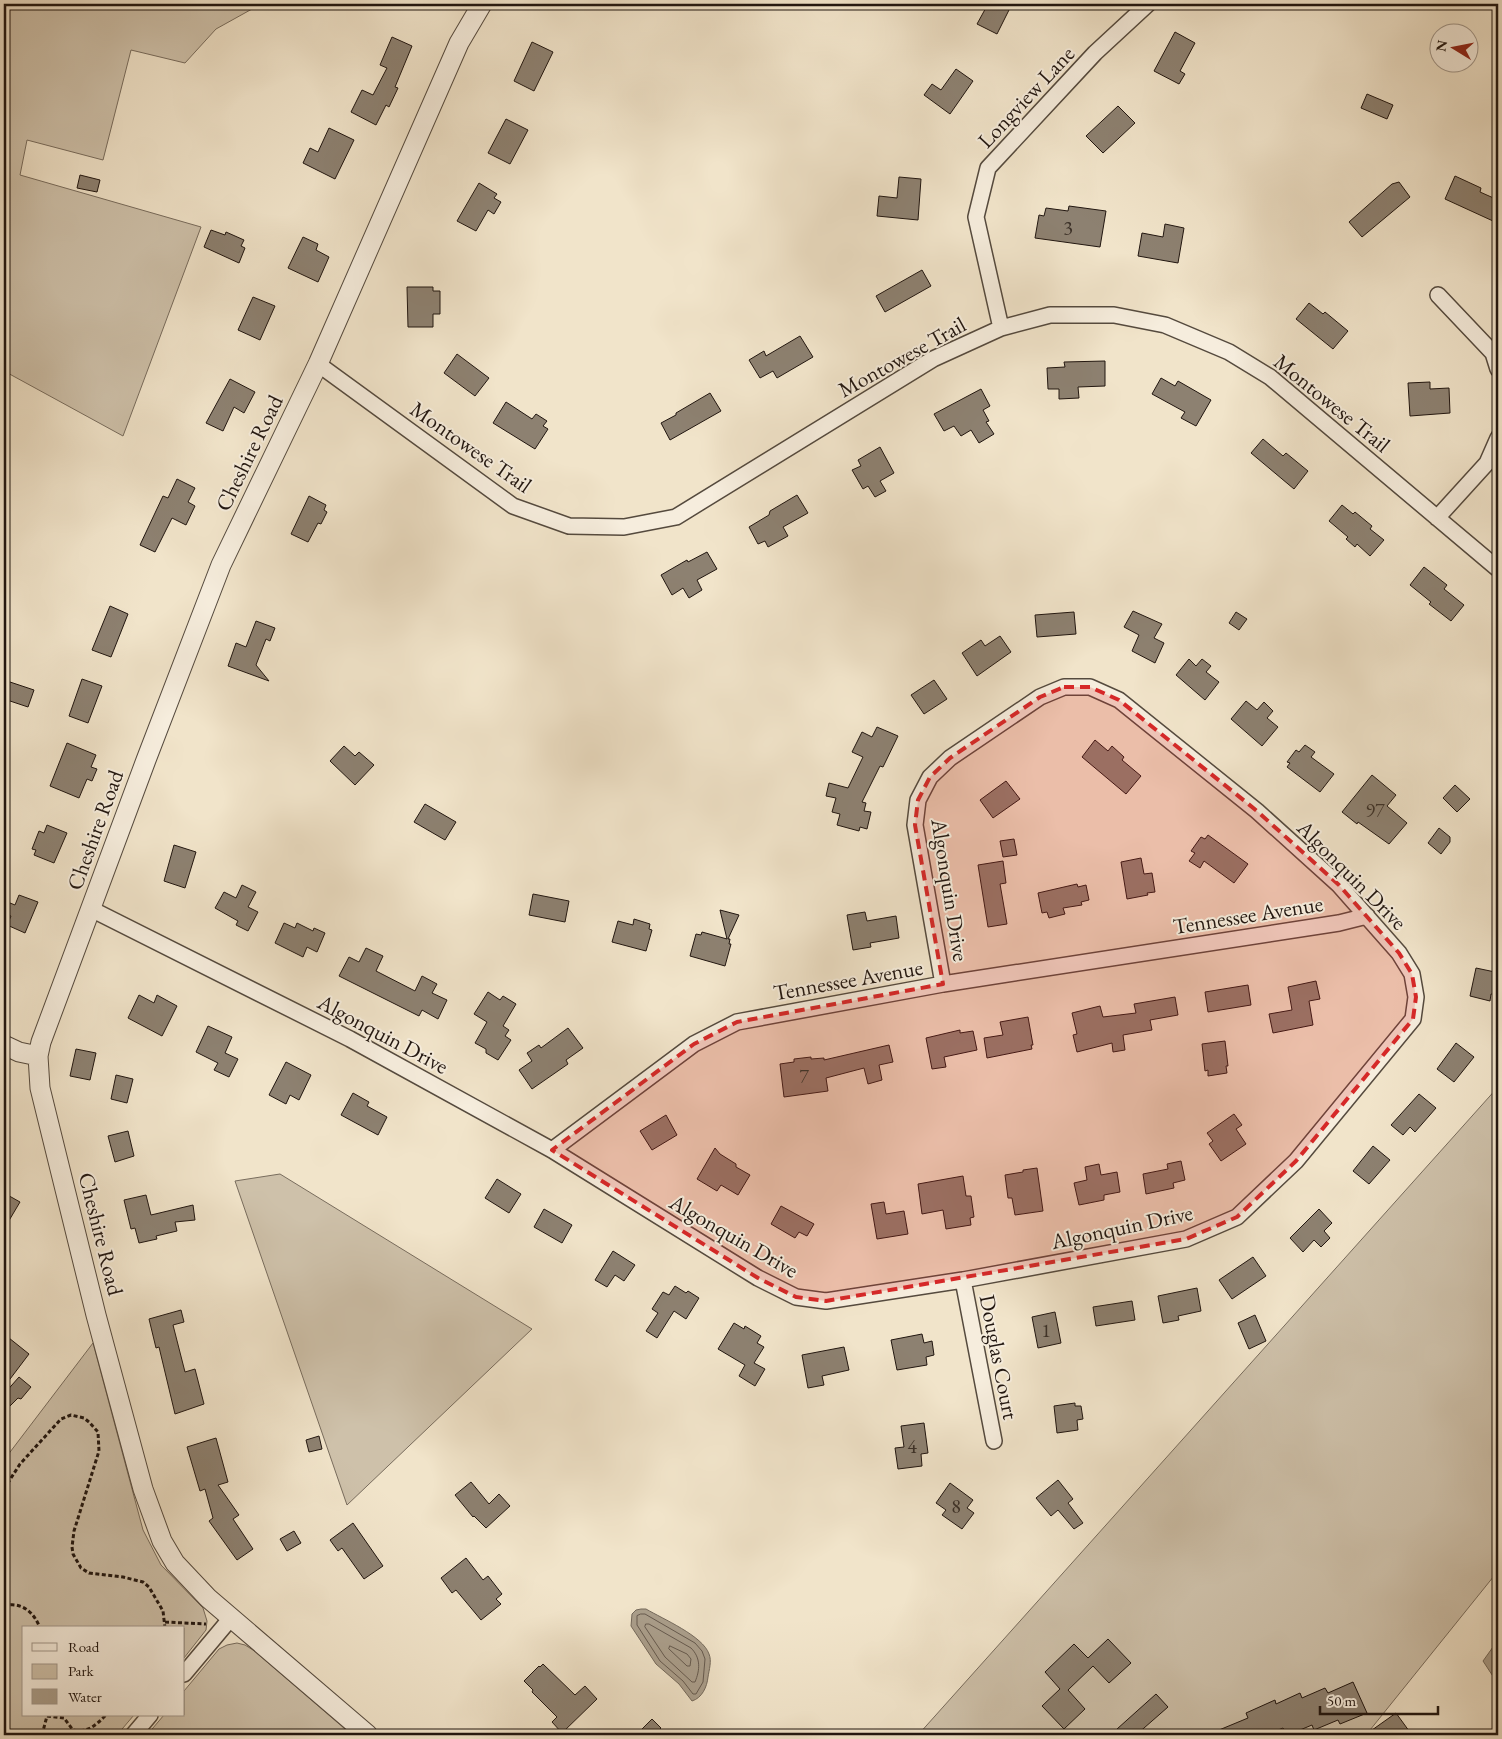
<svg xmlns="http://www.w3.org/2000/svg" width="1502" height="1739" viewBox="0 0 1502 1739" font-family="'EB Garamond',serif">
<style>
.green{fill:#cec1aa;stroke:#786c5d}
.water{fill:#aa9e8b;stroke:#73685a}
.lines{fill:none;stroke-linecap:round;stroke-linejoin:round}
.shore{stroke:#665a4e;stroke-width:1}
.building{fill:#8d8171;stroke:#211610}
.minor-casing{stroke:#554a3e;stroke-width:18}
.tertiary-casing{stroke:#554a3e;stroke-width:21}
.path{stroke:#211610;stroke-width:3;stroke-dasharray:4 2.5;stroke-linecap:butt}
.minor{stroke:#f6eddd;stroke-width:15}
.tertiary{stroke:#f6eddd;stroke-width:19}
.marked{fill:#d62828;fill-opacity:0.2;stroke:#d62828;stroke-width:4;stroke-dasharray:10 6;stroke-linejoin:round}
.labels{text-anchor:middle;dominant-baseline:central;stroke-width:4;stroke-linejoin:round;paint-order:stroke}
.number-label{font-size:20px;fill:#3c3128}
.street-label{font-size:22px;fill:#211610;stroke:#f6eddd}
</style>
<rect width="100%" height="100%" fill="#f1e4ca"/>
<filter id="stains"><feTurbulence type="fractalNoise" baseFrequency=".004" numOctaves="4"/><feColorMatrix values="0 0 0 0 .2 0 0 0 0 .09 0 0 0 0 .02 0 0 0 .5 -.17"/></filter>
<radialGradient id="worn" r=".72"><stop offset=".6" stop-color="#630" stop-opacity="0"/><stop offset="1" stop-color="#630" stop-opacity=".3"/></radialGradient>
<path class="green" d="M4 4H261L216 29 185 63 131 50 103 160 27 140 20 175 201 227 123 436 4 371Z
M1498 1087V1571L1366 1735H918Z
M280 1174 532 1329 347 1505 235 1181Z
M93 1343 143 1530 161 1565 203 1608 207 1621 206 1630 184 1658V1628H24V1715H134L117 1735H4V1460Z
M237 1643 245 1645 253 1650 352 1735H147L164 1715H184V1691L219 1649 227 1645Z"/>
<path class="water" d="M641 1609H646C663 1619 703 1636 709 1654 712 1661 709 1670 708 1677 707 1687 702 1698 692 1701L679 1684 656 1664 631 1626 632 1614 636 1610Z
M1498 1640V1684L1483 1661Z"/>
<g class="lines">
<path class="shore" d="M641 1614H645L695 1643 702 1651 705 1659 703 1682 696 1694H693L683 1681 660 1661 637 1625V1616Z
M646 1624H649L691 1648C701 1658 700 1670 695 1682H692L665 1657 645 1627Z
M670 1646 687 1654 691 1659 690 1666H687L669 1649Z"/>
</g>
<path class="building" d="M988 4H1012L997 34 977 24Z
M1175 32 1195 43 1180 71 1185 74 1179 84 1154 71Z
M392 37 412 46 395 87 398 88 389 107 386 105 376 125 351 112 362 90 373 95 387 68 380 65Z
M532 42 553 52 534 91 514 81Z
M956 69 973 81 950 114 924 95 932 84 941 90Z
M1367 94 1393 105 1387 119 1361 108Z
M1118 106 1135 123 1103 153 1086 136Z
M506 119 528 130 510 164 488 153Z
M329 128 354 140 335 179 303 163 310 148 318 152Z
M80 175 100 180 97 192 77 188Z
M1455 176 1481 188 1480 192 1498 200V209L1493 221 1445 199Z
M899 177 921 179 918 220 877 216 879 196 897 198Z
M1399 182 1410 197 1362 237 1349 222 1392 184Z
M479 183 497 194 494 198 501 202 494 214 488 210 476 231 457 221Z
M1069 206 1106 211 1100 247 1035 238 1039 215 1044 216 1046 208 1068 211Z
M1165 224 1184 228 1178 263 1138 256 1142 233 1163 237Z
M211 230 225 235 226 232 244 240 241 246 245 248 239 263 204 247Z
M303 237 318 244 316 250 329 257 318 282 288 268Z
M922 270 931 286 885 312 876 296Z
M407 287H433V291H440V314H433V327H408Z
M253 297 275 306 260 340 238 330Z
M1309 303 1323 314 1325 312 1348 331 1333 349 1296 319Z
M800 336 813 357 777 378 773 371 760 378 749 360 764 351 766 356Z
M457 354 489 378 475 396 444 373Z
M1105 361V386L1078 387 1079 398 1059 399V389H1048L1047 368 1065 367 1064 362Z
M1161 378 1175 386 1178 381 1211 400 1196 426 1181 418 1185 412 1152 394Z
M230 379 255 392 244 413 234 407 223 431 206 423Z
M1430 382V389L1449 388 1450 413 1410 416 1408 383Z
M981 389 990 406 983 410 989 421 986 422 994 434 979 443 971 430 961 436 954 426 944 431 934 414Z
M710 393 721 411 670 440 661 423 676 415V413Z
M506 402 532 419 536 414 547 421 543 426 548 429 535 449 493 423Z
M1263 439 1283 456 1286 453 1308 471 1294 489 1251 453Z
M880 447 894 473 880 481 886 491 875 497 868 486 863 489 852 470 861 466 858 460Z
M177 479 195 488 188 502 195 506 186 525 172 518 155 552 140 545 163 496 168 498Z
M797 495 808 513 783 527 788 536 768 547 765 541 758 544 749 527 769 515 770 511Z
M309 496 326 505 324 510 327 512 321 524 318 523 308 542 291 534Z
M1342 505 1353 514 1355 512 1372 526 1370 529 1384 540 1370 556 1357 544 1355 547 1346 539 1348 537 1329 521Z
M707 552 717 569 697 580 702 590 689 598 683 588 672 595 661 575 687 560 688 562Z
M1424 567 1447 585 1444 589 1464 605 1451 621 1429 604 1431 602 1410 585Z
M110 606 128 614 111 657 92 650Z
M1133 611 1162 624 1154 638 1164 643 1155 663 1132 651 1139 635 1124 627Z
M1074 612 1076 634 1037 637 1035 615Z
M1236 612 1247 619 1239 630 1229 623Z
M256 621 275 628 270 641 266 639 256 665 269 681 228 666 236 643 246 647Z
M1000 636 1011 652 977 676 962 653 981 640 985 646Z
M1189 659 1196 666 1202 659 1211 666 1206 672 1219 682 1205 700 1176 675Z
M82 679 102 686 88 723 69 716Z
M934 680 947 699 924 714 911 695Z
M7 681 34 690 28 707 4 699V691Z
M1246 701 1257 710 1264 702 1273 711 1267 718 1278 727 1262 746 1231 719Z
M877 727 898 736 883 767 880 766 862 802 866 803 864 811 871 812 867 829 860 827 859 831 837 825 840 814 832 812 836 798 826 796 829 783 848 788 863 757 852 752 862 732 872 737Z
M1095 740 1108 751 1112 746 1124 757 1122 760 1141 776 1126 794 1082 757Z
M67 743 96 755 91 767 97 769 92 781 87 779 79 798 50 786Z
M1305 745 1315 752 1311 757 1334 774 1320 792 1287 767 1290 763 1287 762 1296 750 1299 752Z
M344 746 355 756 359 752 374 765 355 785 330 761Z
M1372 775 1396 795 1387 806 1407 823 1389 844 1358 822 1357 824 1342 812Z
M1006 781 1020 799 993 818 980 800Z
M1455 785 1470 799 1457 812 1443 798Z
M425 804 456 822 445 840 414 822Z
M47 825 67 833 54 863 34 855 36 850 32 849 39 831 44 833Z
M1439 828 1450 837V842L1441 854 1428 843Z
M1208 835 1248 864 1234 883 1204 861 1200 868 1189 861 1195 853 1191 851 1201 837 1205 839Z
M1014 839 1017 855 1003 857 1000 841Z
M174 845 196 852 185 888 164 881Z
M1141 858 1144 874 1152 873 1155 892 1147 893 1148 895 1127 899 1121 862Z
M1003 861 1006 883 1000 884 1007 924 988 927 978 865Z
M1077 884 1078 887 1086 885 1089 900 1081 902 1082 905 1063 908 1065 914 1049 918 1047 912 1042 913 1038 893Z
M242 885 256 892 248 907 258 912 248 931 236 925 238 921 215 908 224 892 236 898Z
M533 894 569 901 565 922 529 915Z
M19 895 38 902 25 933 7 925 11 916 5 914 10 903 15 905Z
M720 910 739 915 728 939H730L729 944H731L725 966 690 956 696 934 701 935 702 932 727 939Z
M865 912 867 921 896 916 899 938 870 943 871 947 853 950 847 915Z
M634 919 650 924 649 929 652 930 646 951 612 942 618 921 633 925Z
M284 923 295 928 297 923 313 931 314 928 325 933 317 952 307 947 303 957 275 943Z
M366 948 383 956 376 971 415 991 422 976 437 984 432 993 447 1000 438 1019 422 1010 419 1016 339 976 349 957 359 962Z
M1476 968 1495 972 1494 975 1498 976V995L1491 994 1490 1001 1470 996Z
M1316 981 1320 999 1309 1001 1313 1025 1273 1033 1269 1014 1292 1010 1288 987Z
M1248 985 1251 1005 1208 1012 1205 992Z
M488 992 500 1000 503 996 516 1004 503 1026 509 1030 505 1036 511 1040 498 1060 486 1053V1049L475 1043 487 1022 474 1014Z
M139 995 154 1003 157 995 177 1006 162 1036 128 1018Z
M1175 997 1178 1015 1150 1020 1152 1030 1123 1035 1125 1050 1113 1052 1112 1043 1077 1052 1073 1035 1077 1034 1072 1013 1100 1006 1103 1017 1136 1013 1134 1004Z
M1028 1017 1033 1045H1031L1032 1049 987 1058 984 1038 1003 1035 1000 1022Z
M208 1026 232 1037 225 1053 238 1059 229 1077 214 1070 218 1063 196 1052Z
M568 1028 583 1048 566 1060 568 1064 532 1089 519 1070 532 1061 527 1053 539 1045 541 1048Z
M960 1030V1033L973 1031 977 1050 944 1057 946 1067 932 1069 926 1038Z
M1225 1041 1228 1066H1226L1227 1073 1208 1076V1070L1205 1071 1202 1044Z
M1456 1043 1474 1057 1454 1082 1437 1069Z
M889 1045 893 1062 879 1065 882 1080 868 1084 864 1068 826 1078 828 1091 784 1097 780 1064 794 1062V1059L811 1057V1059L824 1058V1060Z
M76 1049 96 1053 90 1080 70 1076Z
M286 1062 311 1075 299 1100 290 1095 286 1104 269 1095Z
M116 1075 133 1079 127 1103 111 1099Z
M353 1093 369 1102 367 1106 387 1117 378 1135 341 1115Z
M1419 1094 1436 1108 1415 1132 1410 1127 1403 1135 1391 1125Z
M1234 1114 1242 1125 1236 1129 1246 1144 1221 1161 1209 1144 1213 1141 1207 1133Z
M666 1115 677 1135 652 1150 640 1131Z
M128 1131 134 1156 115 1162 108 1136Z
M1373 1146 1390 1160 1369 1184 1353 1171Z
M715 1148 720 1154 736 1164V1167L750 1175 738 1195 721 1185 717 1191 697 1179Z
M1181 1161 1185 1180 1173 1183 1174 1188 1146 1194 1143 1174 1168 1169 1167 1164Z
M1099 1164 1101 1175 1117 1172 1120 1192 1104 1195V1200L1079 1205 1074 1183 1087 1180 1085 1167Z
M1037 1168 1043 1211 1015 1215 1012 1198H1008L1005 1175 1023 1172V1170Z
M963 1176 966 1196H971L974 1217 970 1218 971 1225 946 1229 943 1210 922 1214 918 1184Z
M497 1179 521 1194 509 1213 485 1198Z
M4 1193 20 1202 4 1229Z
M146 1195 151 1215 193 1205 195 1220 175 1222 177 1231 156 1236 157 1239 139 1243 135 1228 131 1229 124 1200Z
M884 1202 886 1214 904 1211 908 1234 877 1239 871 1204Z
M781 1206 814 1224 807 1236 799 1232 795 1238 771 1224Z
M544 1209 572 1225 562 1243 534 1227Z
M1319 1209 1332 1223 1324 1231 1330 1238 1321 1247 1314 1240 1303 1252 1290 1238Z
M613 1251 635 1265 624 1281 615 1275 607 1287 595 1280Z
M1253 1257 1266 1276 1232 1299 1219 1280Z
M675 1286 686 1293 688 1291 699 1298 686 1319 674 1311 657 1338 646 1331 658 1313 652 1309 663 1292 669 1295Z
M1197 1288 1201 1311 1178 1316 1179 1320 1163 1323 1158 1296Z
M1132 1301 1135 1320 1096 1326 1093 1307Z
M181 1310 184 1322 173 1325 185 1372 195 1369 204 1404 175 1414 159 1347 156 1348 149 1319Z
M1055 1312 1061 1343 1038 1348 1032 1317Z
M1255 1315 1266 1341 1249 1349 1238 1323Z
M734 1323 744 1329 745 1326 761 1336 757 1343 764 1347 754 1363 765 1369 755 1386 739 1376 745 1365 718 1349Z
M4 1334 29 1354 4 1387Z
M922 1334 924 1343 932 1341 934 1355 926 1357 927 1365 897 1370 891 1340Z
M844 1347 849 1370 822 1376 824 1385 808 1388 802 1355Z
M19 1377 31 1387 21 1399 18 1398 10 1406 4 1401V1394Z
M1075 1403V1406H1081L1083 1419 1077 1420 1078 1430 1057 1433 1054 1406Z
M924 1423 928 1453 921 1454 922 1466 898 1469 895 1448 904 1447 901 1426Z
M319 1436 322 1449 309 1452 306 1440Z
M216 1438 228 1482 218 1485 239 1515 233 1519 253 1549 237 1560 209 1521 213 1518 205 1489 200 1491 187 1447Z
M1058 1480 1073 1499 1068 1503 1083 1523 1074 1529 1058 1510 1051 1516 1036 1498Z
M471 1482 489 1504 499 1494 510 1506 486 1528 474 1516 473 1517 455 1495Z
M950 1483 973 1500 967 1508 974 1513 962 1529 942 1515 946 1510 936 1503Z
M353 1523 383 1566 364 1579 342 1548 338 1551 330 1540Z
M294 1531 301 1543 287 1551 280 1539Z
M466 1558 483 1580 488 1576 502 1594 496 1599 501 1604 481 1620 456 1590 452 1593 441 1578Z
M1108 1639 1131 1663 1109 1683 1093 1666 1068 1690 1085 1709 1064 1729 1042 1706 1060 1689 1045 1672 1074 1644 1088 1658Z
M543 1664 575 1695 585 1686 597 1699 562 1733 552 1722 557 1717 532 1692 533 1690 524 1681 539 1666 540 1667Z
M1353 1682 1367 1713 1340 1724 1338 1720 1314 1730 1312 1725 1288 1735 1283 1728 1266 1735H1207L1248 1718 1246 1713 1275 1700 1276 1704 1300 1693 1302 1698 1325 1688 1328 1693Z
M1156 1694 1168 1707 1136 1735H1123L1117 1729Z
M1396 1713 1412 1735H1365Z
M652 1719 661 1728 654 1735H636Z"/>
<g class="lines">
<g class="minor-casing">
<path id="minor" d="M1438 295 1493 353 1498 369
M1001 328 976 217 988 168 1095 53 1148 4
M318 364 513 506 569 526 624 527 676 517 933 359 1001 328 1050 315H1114L1165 325 1229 352 1270 377 1498 569
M1437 518 1487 463 1498 438
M91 909 350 1039 552 1150 758 1278 796 1297 826 1301 963 1280 1186 1239 1237 1217 1296 1161 1413 1019 1416 997 1412 974 1399 953 1339 885 1257 811 1119 700 1090 687H1064L1040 697 950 758 930 777 918 800 915 825 943 984
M552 1150 694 1044 737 1022 943 984 1339 923 1367 916
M963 1280 994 1441
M184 1674 231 1618
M133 1735 150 1715"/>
</g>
<g class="tertiary-casing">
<path id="tertiary" d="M4 1045 19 1052 38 1056
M368 1735 208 1598 175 1563 162 1541 143 1489 96 1315 40 1088 38 1056 41 1042 146 760 221 565 318 364 459 43 482 4"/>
</g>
<path class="path" d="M4 1489 20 1464 61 1419 71 1415 84 1418 89 1422 98 1432 99 1451 74 1531 72 1547 73 1554 81 1568 89 1573 123 1577 143 1582 149 1587 163 1611 165 1628
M4 1606C21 1601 34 1612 40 1628
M165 1622 206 1624
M47 1716 64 1718 73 1730
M42 1735 47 1716
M70 1735 73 1730C88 1733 96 1725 106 1715"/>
<use href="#minor" class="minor"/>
<use href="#tertiary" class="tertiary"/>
</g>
<path class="marked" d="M1064 687H1090L1119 700 1257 811 1339 885 1399 953 1412 974 1416 997 1413 1019 1296 1161 1237 1217 1186 1239 826 1301 796 1297 758 1278 552 1150 694 1044 737 1022 943 984 915 825 918 800 930 777 950 758 1040 697Z"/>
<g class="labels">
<g class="number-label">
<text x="1068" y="228">3</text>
<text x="1375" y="810">97</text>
<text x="804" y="1076">7</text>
<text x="1046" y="1330">1</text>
<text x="912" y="1446">4</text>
<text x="956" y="1506">8</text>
</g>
<g class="street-label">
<text transform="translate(1026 97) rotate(-47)">Longview Lane</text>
<text transform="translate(902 357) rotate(-29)">Montowese Trail</text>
<text transform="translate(1332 403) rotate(39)">Montowese Trail</text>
<text transform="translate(471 447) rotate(35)">Montowese Trail</text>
<text transform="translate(249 453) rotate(-64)">Cheshire Road</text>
<text transform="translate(95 830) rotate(-70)">Cheshire Road</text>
<text transform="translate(1352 875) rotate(45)">Algonquin Drive</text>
<text transform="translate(950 890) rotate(81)">Algonquin Drive</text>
<text transform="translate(1248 915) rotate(-9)">Tennessee Avenue</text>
<text transform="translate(848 980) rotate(-10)">Tennessee Avenue</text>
<text transform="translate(383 1034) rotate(28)">Algonquin Drive</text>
<text transform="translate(1122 1227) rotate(-12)">Algonquin Drive</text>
<text transform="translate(101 1234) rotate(76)">Cheshire Road</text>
<text transform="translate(734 1236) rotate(30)">Algonquin Drive</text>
<text transform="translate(999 1357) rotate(79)">Douglas Court</text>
</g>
</g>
<rect width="1502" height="1739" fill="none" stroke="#f1e4ca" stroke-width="20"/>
<rect x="5" y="5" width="1492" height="1729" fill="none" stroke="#211610" stroke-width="2.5"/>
<rect x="10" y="10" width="1482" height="1719" fill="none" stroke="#211610"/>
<rect x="22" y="1626" width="162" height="90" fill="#f6eddd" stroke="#a1978b"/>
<rect x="32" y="1643" width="25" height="8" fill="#f6eddd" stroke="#a1978b"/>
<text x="68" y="1652" font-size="15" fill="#211610">Road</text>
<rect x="32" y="1664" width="25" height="15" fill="#cec1aa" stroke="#a1978b"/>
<text x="68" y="1676" font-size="15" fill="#211610">Park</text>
<rect x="32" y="1689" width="25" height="15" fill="#aa9e8b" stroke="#a1978b"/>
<text x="68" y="1702" font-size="15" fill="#211610">Water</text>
<g transform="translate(1454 48) rotate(280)"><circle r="24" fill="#f6eddd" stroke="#a1978b"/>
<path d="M0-4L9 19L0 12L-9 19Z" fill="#8f2418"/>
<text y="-8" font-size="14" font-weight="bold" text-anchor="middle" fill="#211610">N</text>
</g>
<path d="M1320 1706v8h118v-8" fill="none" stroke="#211610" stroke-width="2.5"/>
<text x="1327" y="1706" font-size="15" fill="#211610" stroke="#f6eddd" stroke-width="4" paint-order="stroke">50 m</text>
<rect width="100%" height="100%" filter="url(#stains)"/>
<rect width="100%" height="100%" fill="url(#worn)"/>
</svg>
